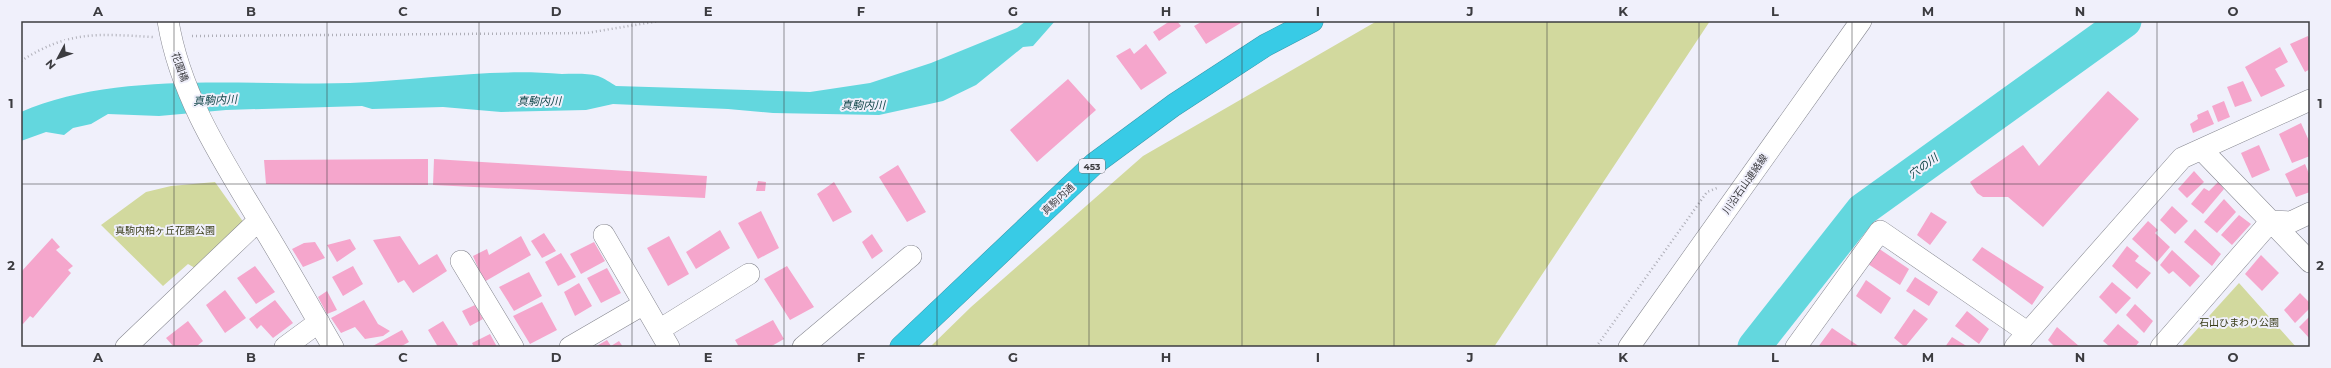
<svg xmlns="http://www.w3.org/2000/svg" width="2331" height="368" viewBox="0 0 2331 368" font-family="Montserrat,'Noto Sans JP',sans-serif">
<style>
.green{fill:#d2d99e}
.water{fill:#63d7de}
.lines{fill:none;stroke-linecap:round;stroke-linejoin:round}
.river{stroke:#63d7de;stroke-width:33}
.building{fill:#f5a6cc}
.minor-casing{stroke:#85868f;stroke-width:22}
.highway-casing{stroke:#3999ac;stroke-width:23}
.path{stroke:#afafb8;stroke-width:2.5;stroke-dasharray:1 3;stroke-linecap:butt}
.minor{stroke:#fff;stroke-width:21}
.highway{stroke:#38cbe6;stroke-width:22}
.grid{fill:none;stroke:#3c3c40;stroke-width:1;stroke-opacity:0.55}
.labels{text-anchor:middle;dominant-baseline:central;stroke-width:4;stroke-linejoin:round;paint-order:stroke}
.shield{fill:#f0f0fb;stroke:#727278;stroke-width:1}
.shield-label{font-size:9px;font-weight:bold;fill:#3c3c40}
.street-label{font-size:10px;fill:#3c3c40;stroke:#f0f0fb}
.park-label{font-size:10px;fill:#393c19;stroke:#f0f0fb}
.water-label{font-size:11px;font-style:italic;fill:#0e4447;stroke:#f0f0fb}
.neatline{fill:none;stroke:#3c3c40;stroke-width:1.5}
.grid-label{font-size:13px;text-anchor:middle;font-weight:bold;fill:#3c3c40}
</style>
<rect width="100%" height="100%" fill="#f0f0fb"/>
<path class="green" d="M1377 21H1710L1494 347H930L971 307 1143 156Z
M215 182 244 223 195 268 188 264 163 286 101 225 146 192 171 186Z
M2239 283 2296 347H2181Z"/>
<path class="water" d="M1026 21H1055L1033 46 1023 47 976 85 943 101 879 115 773 113 728 109 613 104 586 110 501 112 443 107 372 109 362 106 226 110 159 116 108 114 91 124 73 128 64 135 46 132 21 141V112C116 70 248 86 350 83 420 80 491 68 562 74 573 74 587 73 598 76 604 78 611 83 616 86L810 92 870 83 931 63 1017 28Z"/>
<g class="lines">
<path class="river" d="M1754 347 1862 210 2125 21"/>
</g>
<path class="building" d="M1170 21H1177L1181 26 1159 41 1153 32Z
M1203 21H1244L1206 44 1194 26Z
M2308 36 2310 40V69L2305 72 2290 44Z
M1146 44 1167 73 1141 90 1116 56 1130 48 1134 54Z
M2280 47 2288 62 2275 69 2285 86 2261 97 2245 67Z
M1068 79 1096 110 1037 162 1010 130Z
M2243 81 2252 101 2235 107 2227 87Z
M2108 91 2139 119 2043 227 2008 197H1983L1977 193 1970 182 2023 145 2039 166Z
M2224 101 2230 117 2218 122 2212 106Z
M2208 110 2214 124 2193 133 2190 124 2198 119 2197 115Z
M2301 123 2310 143V156L2292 163 2279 134Z
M2259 145 2270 170 2252 178 2241 153Z
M428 159V185L266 184 264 160Z
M434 159 707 176 705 198 433 185Z
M2305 164 2310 176V192L2296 197 2285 174Z
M898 165 926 212 907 222 879 177Z
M2194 171 2204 182 2187 198 2178 189Z
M758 181 766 182 765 191H756Z
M834 182 852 212 833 222 817 194Z
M2218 182 2224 189 2203 214 2191 204 2204 188 2209 191Z
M2224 199 2236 212 2217 233 2204 222Z
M2172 206 2188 221 2175 234 2160 220Z
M761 211 779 248 758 259 738 223Z
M1931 212 1947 222 1930 245 1917 235Z
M2239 215 2251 224 2232 245 2221 235Z
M2148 221 2158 230 2155 233 2170 247 2157 262 2132 239Z
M2195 229 2221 254 2212 266 2184 242Z
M720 230 730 248 696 269 686 252Z
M544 233 556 251 542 258 531 241Z
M872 234 883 251 872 259 862 242Z
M400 236 419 265 437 254 447 271 413 293 404 280 398 283 373 240Z
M521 236 531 255 484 282 473 256 487 249 489 255Z
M669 236 689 274 668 286 647 248Z
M52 238 60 247 56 250 73 266 68 270 71 273 33 318 30 316 23 324 21 323V272Z
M350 239 356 249 337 262 327 245Z
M315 242 325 258 303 267 292 249 304 243Z
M594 242 605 261 581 274 570 254Z
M2127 246 2139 256 2135 261 2151 273 2137 289 2112 266Z
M1982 247 2044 287 2032 305 1972 260Z
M1878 248 1909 269 1900 285 1868 264Z
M2172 250 2200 276 2190 287 2173 271 2169 274 2160 265Z
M561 253 576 277 558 286 545 262Z
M2261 255 2279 273 2262 291 2245 274Z
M255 266 275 292 256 304 237 278Z
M353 266 363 284 343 296 332 277Z
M787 266 814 307 790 320 764 279Z
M607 268 621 293 601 303 587 278Z
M529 272 542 296 514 311 499 287Z
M1915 277 1938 292 1929 306 1906 291Z
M1866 280 1891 298 1881 314 1856 296Z
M2112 282 2131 298 2116 314 2099 297Z
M579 283 592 306 575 316 564 292Z
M225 290 246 318 225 333 206 305Z
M327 291 337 310 327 314 318 297Z
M2300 293 2310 303V308L2295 323 2284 310Z
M275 300 293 323 273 338 261 325 257 329 249 319Z
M364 300 378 324 390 331 383 336 365 339 355 327 341 333 331 318Z
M542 302 557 330 530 344 513 316Z
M2135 304 2153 321 2144 333 2126 315Z
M475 305 483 319 470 326 462 311Z
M1914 309 1928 319 1905 347 1894 338Z
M1967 311 1989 329 1979 344 1955 326Z
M2310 316V339L2299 327Z
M773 320 784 339 770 347H739L735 340Z
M188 321 203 341 196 347H174L166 338Z
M443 321 458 345 455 347H438L428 330Z
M2118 324 2139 342 2135 347H2110L2103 341Z
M2057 327 2080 347H2055L2048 340Z
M1832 328 1860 347H1818Z
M402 330 409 342 400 347H371Z
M490 334 497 347H474L472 343Z
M1952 337 1968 347H1945Z
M607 340 611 346 619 341 623 347H595Z"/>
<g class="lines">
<g class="minor-casing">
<path id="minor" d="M168 21C180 94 220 156 258 219 284 261 308 304 333 347
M2202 150 2310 262
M604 235 669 347
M461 261 513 347
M659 330 749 274
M126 347 259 220
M285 347 319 322
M570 347 644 304
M803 347 911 256
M1629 347 1861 21
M1796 347 1880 231 2027 332
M2015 347 2182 158 2310 100
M2161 347 2271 221 2291 222 2310 213"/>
</g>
<g class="highway-casing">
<path id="highway" d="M901 347 1094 164 1174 105 1266 45 1312 21"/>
</g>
<path class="path" d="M192 36 587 33 659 21
M21 61C69 30 99 34 153 37
M1596 347 1707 192 1717 188"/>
<use href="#minor" class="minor"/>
<use href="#highway" class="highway"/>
</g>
<path class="grid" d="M174 21V347M327 21V347M479 21V347M632 21V347M784 21V347M937 21V347M1089 21V347M1242 21V347M1394 21V347M1547 21V347M1699 21V347M1852 21V347M2004 21V347M2157 21V347M21 184H2310"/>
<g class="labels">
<rect class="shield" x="1079" y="159" width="26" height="14" rx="3"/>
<g class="shield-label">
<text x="1092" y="166">453</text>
</g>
<g class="street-label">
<text transform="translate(180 67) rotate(70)">花園橋</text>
<text transform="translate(1745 184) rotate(-55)">川沿石山連絡線</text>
<text transform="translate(1058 199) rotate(-43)">真駒内通</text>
</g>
<g class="park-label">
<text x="165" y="230">真駒内柏ヶ丘花園公園</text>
<text x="2239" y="322">石山ひまわり公園</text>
</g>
<g class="water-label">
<text transform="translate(215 100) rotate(-3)">真駒内川</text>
<text x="539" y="101">真駒内川</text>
<text x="863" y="105">真駒内川</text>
<text transform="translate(1923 166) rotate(-36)">穴の川</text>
</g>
</g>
<rect width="2331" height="368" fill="none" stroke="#f0f0fb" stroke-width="44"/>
<g transform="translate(58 58) rotate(229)" stroke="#f0f0fb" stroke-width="3" paint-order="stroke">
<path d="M0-3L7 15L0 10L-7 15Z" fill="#3c3c40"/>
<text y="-6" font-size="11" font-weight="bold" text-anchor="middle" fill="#3c3c40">N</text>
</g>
<rect x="22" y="22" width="2287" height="324" class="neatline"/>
<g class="grid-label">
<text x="98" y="16">A</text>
<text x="251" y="16">B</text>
<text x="403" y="16">C</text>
<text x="556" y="16">D</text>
<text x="708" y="16">E</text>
<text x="861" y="16">F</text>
<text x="1013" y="16">G</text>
<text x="1166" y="16">H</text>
<text x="1318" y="16">I</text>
<text x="1470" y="16">J</text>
<text x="1623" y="16">K</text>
<text x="1775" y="16">L</text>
<text x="1928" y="16">M</text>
<text x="2080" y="16">N</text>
<text x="2233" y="16">O</text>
<text x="11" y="108">1</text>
<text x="2320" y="108">1</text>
<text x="11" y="270">2</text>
<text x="2320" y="270">2</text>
<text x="98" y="362">A</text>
<text x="251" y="362">B</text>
<text x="403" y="362">C</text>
<text x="556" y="362">D</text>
<text x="708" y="362">E</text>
<text x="861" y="362">F</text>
<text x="1013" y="362">G</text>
<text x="1166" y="362">H</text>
<text x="1318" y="362">I</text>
<text x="1470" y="362">J</text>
<text x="1623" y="362">K</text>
<text x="1775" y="362">L</text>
<text x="1928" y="362">M</text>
<text x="2080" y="362">N</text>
<text x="2233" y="362">O</text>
</g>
</svg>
